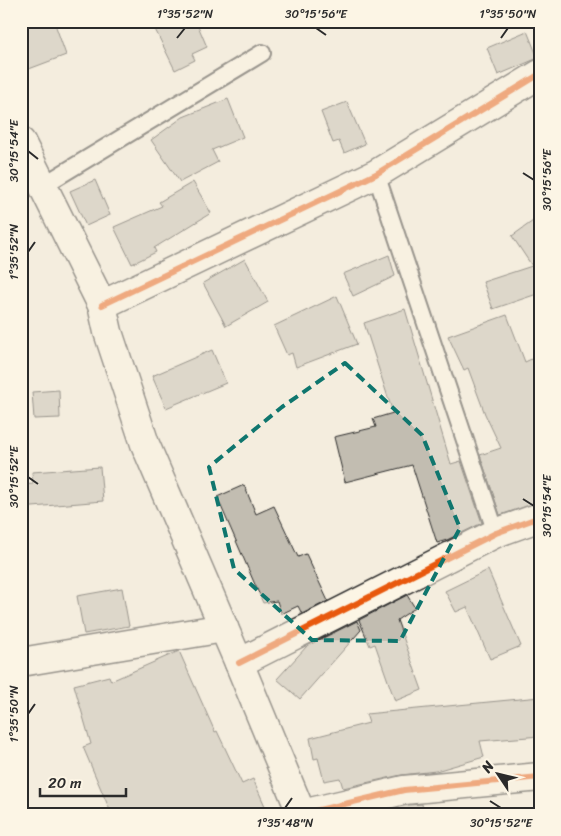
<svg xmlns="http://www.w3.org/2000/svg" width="561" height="836" viewBox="0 0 561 836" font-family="Sriracha,sans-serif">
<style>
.building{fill:#c2bdb1;stroke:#2b2b2b}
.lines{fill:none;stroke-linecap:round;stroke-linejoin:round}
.lane-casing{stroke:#2b2b2b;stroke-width:20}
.street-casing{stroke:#2b2b2b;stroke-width:31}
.primary-casing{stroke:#2b2b2b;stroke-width:31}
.lane{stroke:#fcf5e5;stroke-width:16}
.street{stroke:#fcf5e5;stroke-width:28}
.primary{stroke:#fcf5e5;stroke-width:28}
.cycleway-casing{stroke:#fcf5e5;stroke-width:9}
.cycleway{stroke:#e8590c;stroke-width:6}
.marked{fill:none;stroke:#0f766e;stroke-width:4;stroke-dasharray:10 6;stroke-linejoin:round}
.ticks{fill:none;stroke:#2b2b2b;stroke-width:2}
.neatline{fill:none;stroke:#2b2b2b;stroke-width:2}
.ticks-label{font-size:12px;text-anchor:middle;fill:#2b2b2b}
</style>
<rect width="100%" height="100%" fill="#f4edde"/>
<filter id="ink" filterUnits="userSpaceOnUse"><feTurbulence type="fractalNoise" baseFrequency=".02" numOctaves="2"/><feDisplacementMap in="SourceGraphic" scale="10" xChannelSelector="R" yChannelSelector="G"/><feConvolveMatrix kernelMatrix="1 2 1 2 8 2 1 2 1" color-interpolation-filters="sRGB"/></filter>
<g filter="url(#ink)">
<path class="building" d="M21 21H54L66 55 21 72Z
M151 21H196L207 47 192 54 195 60 175 70Z
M527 31 538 58 498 75 487 48Z
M228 99 243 137 212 150 218 162 180 182 151 140 183 117Z
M347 102 365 144 344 153 339 141 333 143 321 112Z
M95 180 110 215 86 226 70 191Z
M193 182 211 213 154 248 156 252 132 264 114 227 162 206 159 202Z
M540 216V293L493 309 483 282 532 266 512 236Z
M389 255 395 276 353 296 343 274Z
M245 259 268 302 226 326 203 283Z
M337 296 357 344 296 367 292 353 287 355 274 326Z
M405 309 451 464 461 461 482 523 447 540 437 543 412 465 345 482 334 437 376 427 373 419 393 413 364 323Z
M507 315 525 362 540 355V502L500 515 480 455 501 448 485 414 468 368 464 370 448 336Z
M212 350 226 383 166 408 152 376Z
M59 390 60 418 34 419 32 392Z
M100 467 103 501 21 508V485L33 484 32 472Z
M244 485 256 514 274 506 298 557 306 554 328 601 302 614 298 606 281 614 277 601 263 603 217 497Z
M488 570 521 646 490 659 467 607 456 612 445 591Z
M122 588 129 626 84 634 77 596Z
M407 595 415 608 397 620 422 690 395 701 375 644 370 646 359 620Z
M357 621 361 630 300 699 277 679 307 646Z
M179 651 215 732 217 731 242 784 253 779 269 815H112L83 747 91 744 74 685 109 676 111 681Z
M540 697V736L480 741 484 757 436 771 401 775 343 788 340 778 324 781 318 758 314 759 310 738 369 723 366 714Z
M422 804 424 815H370L407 805Z"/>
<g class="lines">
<g class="lane-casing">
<path id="lane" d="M376 174 496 533
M42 186 262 53"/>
</g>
<g class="street-casing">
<path id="street" d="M102 305 376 174 540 74
M21 662 224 628
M239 663 496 533 540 517
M302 814 404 790 540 777"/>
</g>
<g class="primary-casing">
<path id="primary" d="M21 142 102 305 108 332 145 444 239 663 302 815"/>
</g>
<use href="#lane" class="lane"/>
<use href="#street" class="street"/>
<use href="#primary" class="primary"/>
<g class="cycleway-casing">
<path id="cycleway" d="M102 305 376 174 540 74
M239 663 496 533 540 517
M302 814 404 790 540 777"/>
</g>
<use href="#cycleway" class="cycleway"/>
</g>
</g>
<path d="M0 0H561V836H0ZM345 363 422 435 460 528 400 641 312 640 234 569 209 467 282 407Z" fill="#f4edde" fill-opacity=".55" fill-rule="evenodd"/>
<path class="marked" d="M345 363 422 435 460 528 400 641 312 640 234 569 209 467 282 407Z"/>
<path class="ticks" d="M316 28 326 35M177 38 185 28M501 38 508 28M28 151 38 159M523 173 534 180M28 252 35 242M28 477 38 484M523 499 534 506M28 714 35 704M490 801 501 808M285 808 292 798"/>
<rect width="561" height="836" fill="none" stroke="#fcf5e5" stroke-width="55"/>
<g transform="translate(498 774) rotate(305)" stroke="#fcf5e5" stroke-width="4" paint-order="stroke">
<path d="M0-4L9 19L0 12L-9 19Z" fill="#2b2b2b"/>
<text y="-8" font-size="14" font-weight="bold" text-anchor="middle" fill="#2b2b2b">N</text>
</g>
<path d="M40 788v8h86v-8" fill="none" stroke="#2b2b2b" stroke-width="2.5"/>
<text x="48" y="788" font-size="15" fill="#2b2b2b" stroke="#fcf5e5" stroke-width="4" paint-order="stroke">20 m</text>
<rect x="28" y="28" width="506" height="780" class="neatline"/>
<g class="ticks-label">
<text x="185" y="18">1°35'52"N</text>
<text x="316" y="18">30°15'56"E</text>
<text x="508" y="18">1°35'50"N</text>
<text transform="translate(14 151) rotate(-90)" y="4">30°15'54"E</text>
<text transform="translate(547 180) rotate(-90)" y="4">30°15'56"E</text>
<text transform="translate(14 252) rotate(-90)" y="4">1°35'52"N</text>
<text transform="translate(14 477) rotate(-90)" y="4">30°15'52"E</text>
<text transform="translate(547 506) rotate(-90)" y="4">30°15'54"E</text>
<text transform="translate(14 714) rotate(-90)" y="4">1°35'50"N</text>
<text x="285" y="827">1°35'48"N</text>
<text x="501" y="827">30°15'52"E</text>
</g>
</svg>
